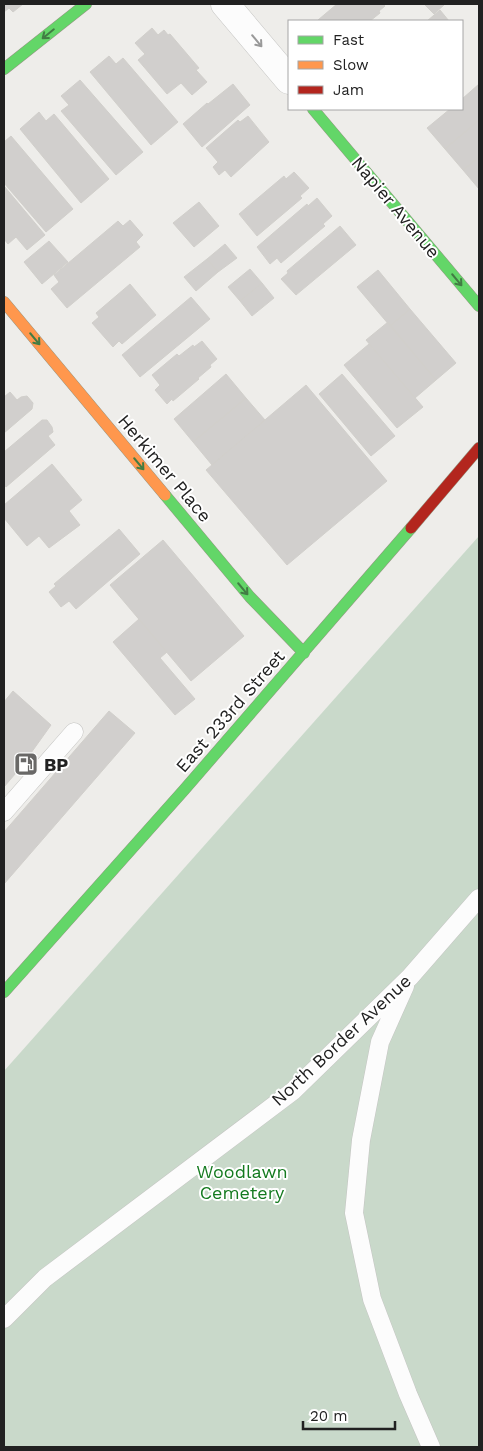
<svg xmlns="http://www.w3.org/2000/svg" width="483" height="1451" viewBox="0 0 483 1451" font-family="'Work Sans',sans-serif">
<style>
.cemetery{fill:#c9d9ca}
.building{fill:#d1cfcd;stroke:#d1cfcb}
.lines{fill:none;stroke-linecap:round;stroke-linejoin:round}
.lane-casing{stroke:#c4c4c2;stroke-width:19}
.street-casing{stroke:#c4c4c2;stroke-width:29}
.fast-casing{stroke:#959783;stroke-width:12}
.slow-casing{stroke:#959783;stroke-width:12}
.jam-casing{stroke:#959783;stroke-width:12}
.lane{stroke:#fcfcfc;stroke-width:18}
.street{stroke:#fcfcfc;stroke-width:28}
.fast{stroke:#63d668;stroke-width:11}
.slow{stroke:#ff974d;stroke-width:11}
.jam{stroke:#b3261e;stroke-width:11}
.oneway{stroke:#427c44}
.oneway2{stroke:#999}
.labels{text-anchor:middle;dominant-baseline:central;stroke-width:4;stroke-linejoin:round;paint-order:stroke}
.street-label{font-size:18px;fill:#212121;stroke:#fff}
.poi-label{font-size:18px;font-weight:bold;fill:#212121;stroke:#fff;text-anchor:start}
.park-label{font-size:18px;fill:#147a1f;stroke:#fff}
</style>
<rect width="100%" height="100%" fill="#eeedea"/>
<path class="cemetery" d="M479 536V1447H4V1071Z"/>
<path class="building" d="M4 4H23L13 12 9 8 4 12Z
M337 4H383L385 6 379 11 380 13 370 21H319L318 20Z
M424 4H445L434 14Z
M440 10 449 21H427Z
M152 28 158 35 164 30 168 35 170 34 199 68 196 70 207 82 192 95 181 83 167 94 138 60 145 54 135 43Z
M109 56 116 64 123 58 178 122 151 145 90 72Z
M80 80 143 152 116 175 61 111 69 105 61 96Z
M233 84 250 105 202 147 183 124 207 103 208 104Z
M479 84V120L445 149 427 128 450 109H462V99Z
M39 112 46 121 54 114 109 179 81 203 20 129Z
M248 116 269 142 231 177 225 170 219 175 213 167 218 162 206 148 238 120 240 122Z
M479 120V157L463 170 445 149Z
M11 136 73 209 46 232 4 183V142Z
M479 157V189L463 170Z
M294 172 309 188 300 196 302 198 257 236 239 214 284 176 286 179Z
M4 186 45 235 27 250 16 237 8 244 4 239Z
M317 198 332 216 323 224 325 226 281 263 277 258 270 264 257 247 307 204 308 206Z
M199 202 219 226 194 247 173 223Z
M130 220 143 235 136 242 140 247 67 308 51 289 59 282 54 275 118 221 123 226Z
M340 226 356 245 296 295 281 279 288 273 287 271Z
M49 241 68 262 42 284 24 262Z
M225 244 237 258 218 272 207 259Z
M207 259 218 272 196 291 184 277Z
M250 269 262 283 240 301 228 287Z
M378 270 410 309 390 326 357 287Z
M262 283 274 298 252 316 240 301Z
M130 284 156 315 122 344 119 341 113 347 92 323 99 317 96 313Z
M191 297 210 319 140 377 122 355Z
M410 309 456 363 436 380 390 326Z
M388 322 436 380 415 398 366 340Z
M202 341 217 359 210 365 211 367 198 378 199 379 173 401 172 399 167 404 155 390 160 385 152 375 177 354 179 356 193 345 194 347Z
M369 344 423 407 397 428 344 365Z
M226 374 246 398 193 442 174 419Z
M342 374 395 436 371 456 319 394Z
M306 385 387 481 287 565 206 470Z
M10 392 17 400 21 397 27 396 33 403 32 409 4 433V397Z
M246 398 265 420 212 465 193 442Z
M42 420H47L52 427 53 432 48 436 55 445 6 487 4 485V452Z
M52 464 82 500 69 511 80 525 49 548 39 536 27 546 4 518V505Z
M119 529 140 554 76 609 69 601 61 607 49 592 56 586 54 584Z
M163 540 244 636 191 681 110 585Z
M139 619 167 652 160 658 195 699 175 715 113 642Z
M13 691 51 725 21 767 4 787V702Z
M109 711 135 733 4 884V832Z"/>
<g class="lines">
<g class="lane-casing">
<path id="lane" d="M4 812 74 732
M405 986 380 1042 361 1140 354 1213 372 1299 408 1394 431 1447
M4 1319 45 1278 293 1091 410 977 479 898"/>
</g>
<g class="street-casing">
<path id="street" d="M225 4 289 80"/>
</g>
<g class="fast-casing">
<path id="fast" d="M4 69 86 4
M313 109 479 306
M165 495 250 597 304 653
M4 992 184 790 411 528"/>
</g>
<g class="slow-casing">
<path id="slow" d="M4 302 165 495"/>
</g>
<g class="jam-casing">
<path id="jam" d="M411 528 479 448"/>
</g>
<use href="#lane" class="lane"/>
<use href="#street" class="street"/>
<use href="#fast" class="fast"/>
<use href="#slow" class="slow"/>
<use href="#jam" class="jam"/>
</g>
<defs><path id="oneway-shaft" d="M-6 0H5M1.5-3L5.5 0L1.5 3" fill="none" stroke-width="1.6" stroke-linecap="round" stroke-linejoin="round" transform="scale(1.25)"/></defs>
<g class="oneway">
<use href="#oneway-shaft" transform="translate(48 34) rotate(141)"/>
<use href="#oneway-shaft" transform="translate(457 280) rotate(50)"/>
<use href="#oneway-shaft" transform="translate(35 339) rotate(50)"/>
<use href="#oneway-shaft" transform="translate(139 464) rotate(50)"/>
<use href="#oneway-shaft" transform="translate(243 589) rotate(50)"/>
</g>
<use class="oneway2" href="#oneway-shaft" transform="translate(257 41) rotate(50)"/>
<defs>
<g id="fuel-square" transform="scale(1.25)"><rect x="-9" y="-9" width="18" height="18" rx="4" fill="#696867" stroke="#fff"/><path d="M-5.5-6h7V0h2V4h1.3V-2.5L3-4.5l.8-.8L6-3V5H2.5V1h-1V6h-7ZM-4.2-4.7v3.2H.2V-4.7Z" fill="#fff"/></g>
</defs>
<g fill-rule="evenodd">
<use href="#fuel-square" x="26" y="764"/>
</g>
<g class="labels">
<g class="street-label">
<text transform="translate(396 207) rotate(50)">Napier Avenue</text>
<text transform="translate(165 468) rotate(50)">Herkimer Place</text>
<text transform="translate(230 711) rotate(-49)">East 233rd Street</text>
<text transform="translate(341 1040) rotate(-43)">North Border Avenue</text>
</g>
<g class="poi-label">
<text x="44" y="764">BP</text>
</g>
<g class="park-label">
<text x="242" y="1171">Woodlawn<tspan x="242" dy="21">Cemetery</tspan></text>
</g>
</g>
<rect width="483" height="1451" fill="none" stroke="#212121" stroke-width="10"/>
<rect x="288" y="20" width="175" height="90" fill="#ffffff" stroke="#a6a6a6"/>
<rect x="298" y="36" width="25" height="8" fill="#63d668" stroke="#a6a6a6"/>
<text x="333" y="45" font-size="15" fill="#212121">Fast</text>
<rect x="298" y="61" width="25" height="8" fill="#ff974d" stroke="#a6a6a6"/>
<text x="333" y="70" font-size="15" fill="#212121">Slow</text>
<rect x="298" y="86" width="25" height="8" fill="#b3261e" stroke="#a6a6a6"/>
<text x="333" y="95" font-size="15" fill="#212121">Jam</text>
<path d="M303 1421v8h92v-8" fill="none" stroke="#212121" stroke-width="2.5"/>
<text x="310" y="1421" font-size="15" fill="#212121" stroke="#ffffff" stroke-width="4" paint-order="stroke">20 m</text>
</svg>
